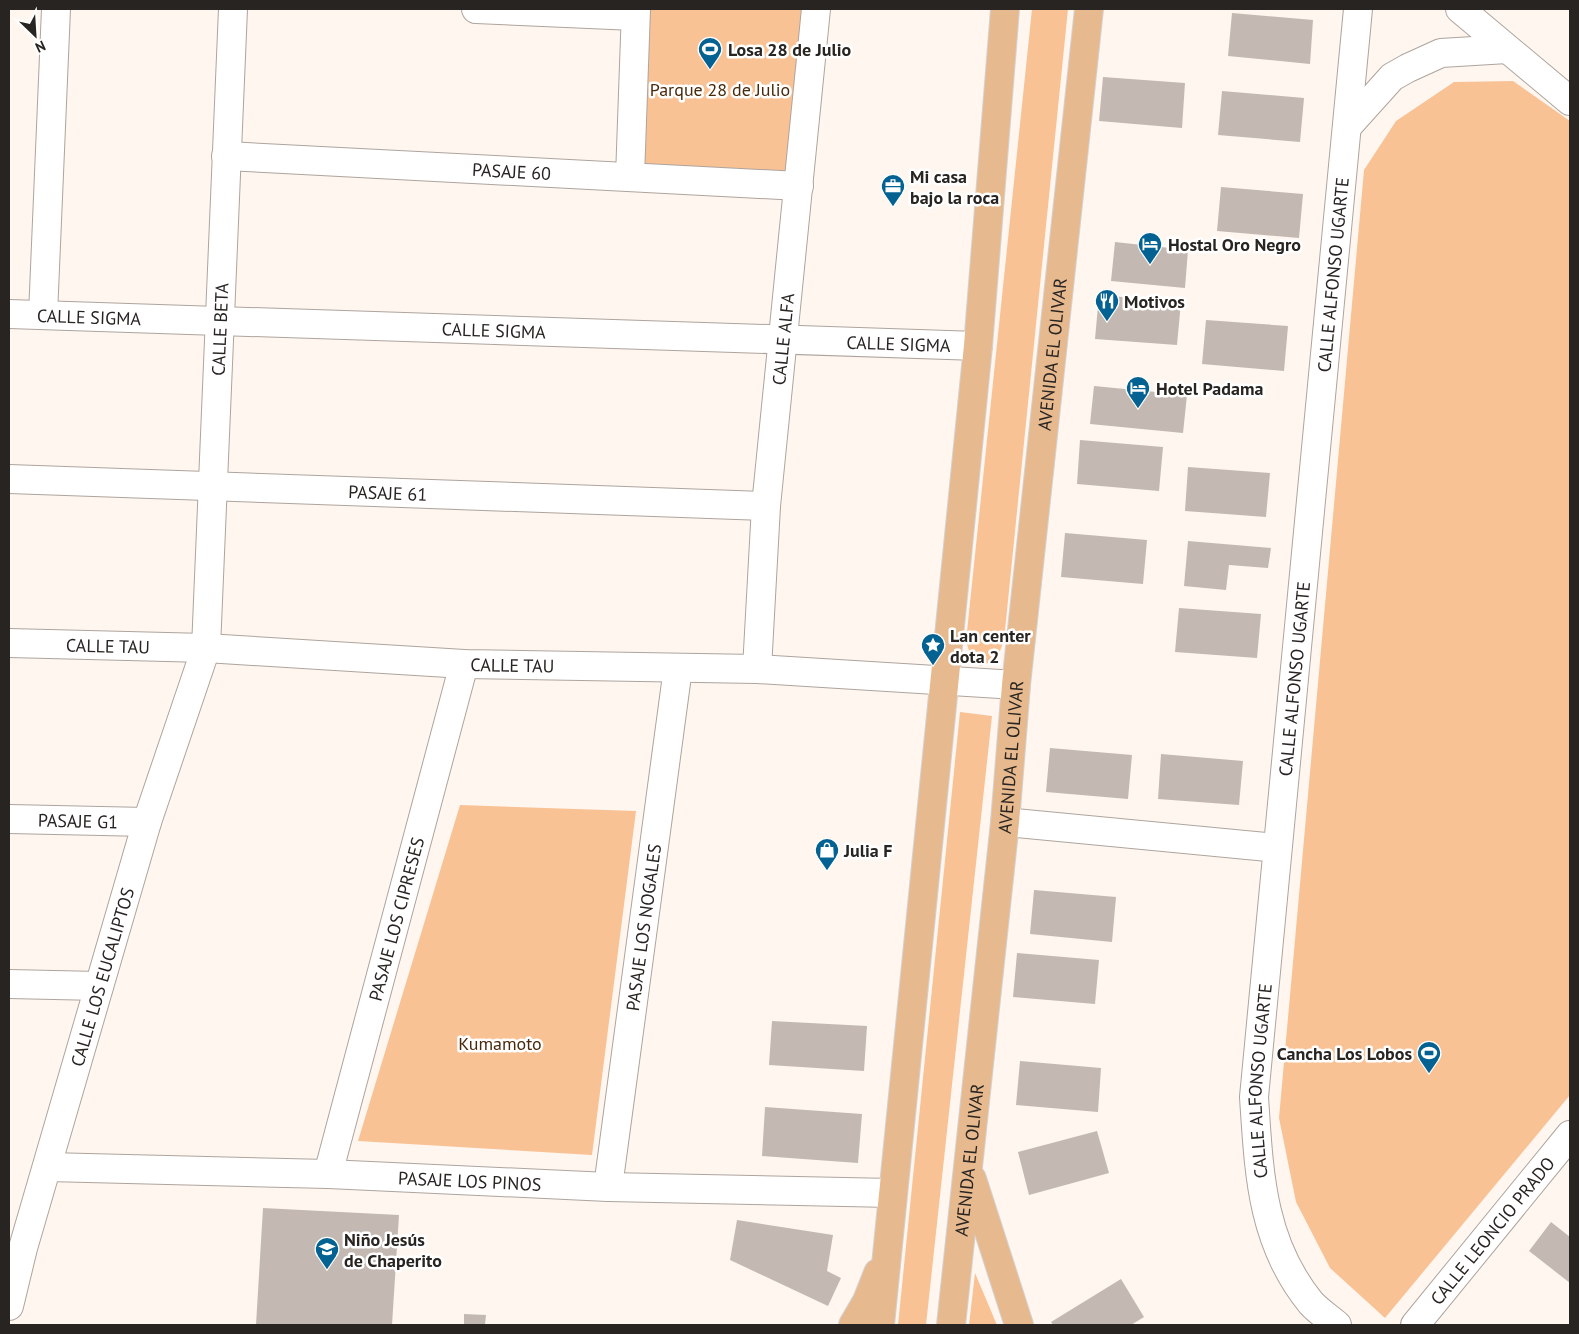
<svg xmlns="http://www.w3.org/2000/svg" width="1579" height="1334" viewBox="0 0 1579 1334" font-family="'PT Sans',sans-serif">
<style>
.green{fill:#f9c295}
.building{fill:#c3b9b2}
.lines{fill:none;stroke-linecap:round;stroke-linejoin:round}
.minor-casing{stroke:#aea49d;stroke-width:30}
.major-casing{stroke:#d4d3d3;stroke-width:30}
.minor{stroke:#fff;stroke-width:28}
.major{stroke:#e7b98f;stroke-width:28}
.labels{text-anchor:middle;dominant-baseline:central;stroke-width:5;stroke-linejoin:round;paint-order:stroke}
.poi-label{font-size:18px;font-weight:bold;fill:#282421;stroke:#fff;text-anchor:start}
.park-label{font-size:18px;fill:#48290a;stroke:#fff}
.street-label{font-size:18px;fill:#282421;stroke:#fff}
</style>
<rect width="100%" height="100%" fill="#fff6f0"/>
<path class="green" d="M647 9H803L787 174 643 168Z
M1032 9H1068L1004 640 997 659 981 666 972 661 966 641Z
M1513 81 1570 121V1095L1385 1318 1330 1268 1296 1202 1279 1118 1364 170 1396 121 1454 82Z
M960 712 992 716 926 1325H898Z
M460 805 636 811 592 1155 358 1141Z
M975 1273 997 1325H969Z"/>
<path class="building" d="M1232 13 1313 20 1310 64 1228 56Z
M1103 77 1185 83 1182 128 1099 121Z
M1222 91 1304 98 1300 142 1218 135Z
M1221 187 1303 194 1299 238 1217 231Z
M1115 242 1188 250 1185 288 1111 281Z
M1099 295 1181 302 1177 345 1095 339Z
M1206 320 1288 326 1284 371 1202 364Z
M1094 386 1187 395 1183 433 1090 424Z
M1080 440 1163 447 1159 491 1077 484Z
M1188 467 1270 473 1266 517 1185 511Z
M1065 533 1147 540 1143 584 1061 577Z
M1188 541 1271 548 1268 568 1229 565 1226 590 1184 586Z
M1179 608 1261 614 1257 658 1175 652Z
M1050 748 1132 755 1128 799 1046 792Z
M1161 754 1243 761 1239 805 1158 799Z
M1034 890 1116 897 1112 942 1030 934Z
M1017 953 1099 960 1095 1004 1013 997Z
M772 1021 867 1026 864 1071 769 1065Z
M1020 1061 1101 1068 1098 1112 1016 1105Z
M765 1107 862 1114 858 1163 762 1156Z
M1097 1131 1109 1173 1029 1195 1018 1152Z
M263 1208 399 1215 392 1325H256Z
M737 1220 833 1235 827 1271 841 1278 828 1306 730 1260Z
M1551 1222 1570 1237V1283L1529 1251Z
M1121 1279 1144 1317 1131 1325H1053L1051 1322Z
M464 1314 486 1315 485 1325H464Z"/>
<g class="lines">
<g class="minor-casing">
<g id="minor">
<path d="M476 9 635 16"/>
<path d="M1460 9 1570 101"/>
<path d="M1347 127 1392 77 1408 68 1441 53 1507 49"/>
<path id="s1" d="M226 156 799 186"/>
<path d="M630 177 636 9"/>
<path id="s2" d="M9 314 978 346"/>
<path d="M43 315 56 9"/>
<path id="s3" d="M9 479 766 506"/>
<path id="s4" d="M9 643 206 648 464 664 757 669 1016 685"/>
<path id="s5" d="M757 669 766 506 816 9"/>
<path id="s6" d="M9 819 147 822"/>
<path d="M1005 822 1277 848"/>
<path d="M9 984 99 986"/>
<path id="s7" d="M48 1167 328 1174 608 1187 892 1193"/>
<path id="s8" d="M328 1174 464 664"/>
<path id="s9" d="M608 1187 678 668"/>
<path id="s10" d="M9 1306 23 1248 147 822 206 648 233 9"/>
<path id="s11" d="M1337 1325C1329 1318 1318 1311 1311 1303 1261 1242 1259 1172 1254 1097L1358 9"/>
<path id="s12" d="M1415 1325 1570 1135"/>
</g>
</g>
<g class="major-casing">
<g id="major">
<path d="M972 1179 1019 1325"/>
<path d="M853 1325 867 1301 878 1273"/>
<path d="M880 1325 978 346 1005 9"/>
<path id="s13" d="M951 1325 1005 822 1016 685 1089 9"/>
</g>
</g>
<use href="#minor" class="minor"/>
<use href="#major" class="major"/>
</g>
<defs>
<g id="stadium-pin" transform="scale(1.25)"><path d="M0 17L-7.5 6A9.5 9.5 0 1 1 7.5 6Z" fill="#036292" stroke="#fff"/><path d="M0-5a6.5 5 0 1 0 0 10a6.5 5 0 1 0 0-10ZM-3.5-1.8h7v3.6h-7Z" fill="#fff"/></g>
<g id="office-pin" transform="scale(1.25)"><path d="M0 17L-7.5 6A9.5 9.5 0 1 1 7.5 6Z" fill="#036292" stroke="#fff"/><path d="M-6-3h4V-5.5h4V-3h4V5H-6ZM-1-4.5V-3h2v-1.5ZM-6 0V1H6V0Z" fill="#fff"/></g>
<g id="hotel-pin" transform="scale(1.25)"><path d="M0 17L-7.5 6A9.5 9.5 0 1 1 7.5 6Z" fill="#036292" stroke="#fff"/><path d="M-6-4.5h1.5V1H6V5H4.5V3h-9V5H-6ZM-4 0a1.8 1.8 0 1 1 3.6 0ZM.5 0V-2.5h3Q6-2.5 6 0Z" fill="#fff"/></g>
<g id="restaurant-pin" transform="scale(1.25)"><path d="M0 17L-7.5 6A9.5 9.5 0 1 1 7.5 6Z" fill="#036292" stroke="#fff"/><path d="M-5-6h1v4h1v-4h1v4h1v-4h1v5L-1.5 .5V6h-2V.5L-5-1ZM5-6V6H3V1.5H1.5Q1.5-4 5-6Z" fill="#fff"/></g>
<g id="sight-pin" transform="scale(1.25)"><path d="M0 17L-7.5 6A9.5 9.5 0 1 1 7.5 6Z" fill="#036292" stroke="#fff"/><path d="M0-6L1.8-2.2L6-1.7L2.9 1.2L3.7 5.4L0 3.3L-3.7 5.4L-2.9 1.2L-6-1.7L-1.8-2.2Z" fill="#fff"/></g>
<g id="shop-pin" transform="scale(1.25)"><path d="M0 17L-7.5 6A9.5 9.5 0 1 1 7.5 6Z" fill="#036292" stroke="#fff"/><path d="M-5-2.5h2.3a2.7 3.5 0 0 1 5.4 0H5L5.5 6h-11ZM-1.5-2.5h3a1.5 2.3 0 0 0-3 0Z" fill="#fff"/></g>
<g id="school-pin" transform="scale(1.25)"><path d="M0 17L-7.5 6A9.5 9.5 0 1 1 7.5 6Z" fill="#036292" stroke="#fff"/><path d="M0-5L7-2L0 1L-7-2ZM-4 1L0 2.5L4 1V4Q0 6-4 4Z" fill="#fff"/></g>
</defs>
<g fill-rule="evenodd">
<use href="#stadium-pin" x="710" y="49"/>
<use href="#office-pin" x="893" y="186"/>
<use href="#hotel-pin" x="1150" y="244"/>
<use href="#restaurant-pin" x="1107" y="301"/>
<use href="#hotel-pin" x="1138" y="388"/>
<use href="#sight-pin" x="933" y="645"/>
<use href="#shop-pin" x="827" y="850"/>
<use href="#stadium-pin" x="1429" y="1053"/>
<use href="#school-pin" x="327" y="1249"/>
</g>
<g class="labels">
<g class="poi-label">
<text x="728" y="49">Losa 28 de Julio</text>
<text x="910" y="176">Mi casa<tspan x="910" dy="21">bajo la roca</tspan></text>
<text x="1168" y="244">Hostal Oro Negro</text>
<text x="1124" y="301">Motivos</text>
<text x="1156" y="388">Hotel Padama</text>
<text x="950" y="635">Lan center<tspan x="950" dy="21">dota 2</tspan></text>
<text x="844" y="850">Julia F</text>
<text x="1412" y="1053" text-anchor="end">Cancha Los Lobos</text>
<text x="344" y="1239">Niño Jesús<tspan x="344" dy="21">de Chaperito</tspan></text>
</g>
<g class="park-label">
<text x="720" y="89">Parque 28 de Julio</text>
<text x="500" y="1043">Kumamoto</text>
</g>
<g class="street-label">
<text stroke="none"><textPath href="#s1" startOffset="286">PASAJE 60</textPath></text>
<text stroke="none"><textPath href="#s11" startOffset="1078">CALLE ALFONSO UGARTE</textPath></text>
<text stroke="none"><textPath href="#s2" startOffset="80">CALLE SIGMA</textPath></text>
<text stroke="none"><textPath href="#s10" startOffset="1006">CALLE BETA</textPath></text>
<text stroke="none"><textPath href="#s2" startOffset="485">CALLE SIGMA</textPath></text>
<text stroke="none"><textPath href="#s5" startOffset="331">CALLE ALFA</textPath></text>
<text stroke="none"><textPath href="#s2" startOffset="890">CALLE SIGMA</textPath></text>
<text stroke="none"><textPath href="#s13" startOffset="976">AVENIDA EL OLIVAR</textPath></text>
<text stroke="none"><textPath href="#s3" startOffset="379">PASAJE 61</textPath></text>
<text stroke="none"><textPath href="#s4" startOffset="99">CALLE TAU</textPath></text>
<text stroke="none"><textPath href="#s4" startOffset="504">CALLE TAU</textPath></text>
<text stroke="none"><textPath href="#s11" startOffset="672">CALLE ALFONSO UGARTE</textPath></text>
<text stroke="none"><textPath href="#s13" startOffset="571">AVENIDA EL OLIVAR</textPath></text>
<text stroke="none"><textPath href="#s6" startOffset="69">PASAJE G1</textPath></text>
<text stroke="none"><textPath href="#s8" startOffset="264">PASAJE LOS CIPRESES</textPath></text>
<text stroke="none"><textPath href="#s9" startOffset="262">PASAJE LOS NOGALES</textPath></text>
<text stroke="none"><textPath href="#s10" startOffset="342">CALLE LOS EUCALIPTOS</textPath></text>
<text stroke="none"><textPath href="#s11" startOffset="268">CALLE ALFONSO UGARTE</textPath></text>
<text stroke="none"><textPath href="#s13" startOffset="166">AVENIDA EL OLIVAR</textPath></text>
<text stroke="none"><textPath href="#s7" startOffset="422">PASAJE LOS PINOS</textPath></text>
<text stroke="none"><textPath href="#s12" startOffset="122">CALLE LEONCIO PRADO</textPath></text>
</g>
</g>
<rect width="1579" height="1334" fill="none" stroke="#282421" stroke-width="20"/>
<g transform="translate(35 35) rotate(155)" stroke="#ffffff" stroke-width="4" paint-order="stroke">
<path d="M0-4L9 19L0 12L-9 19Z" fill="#282421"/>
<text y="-8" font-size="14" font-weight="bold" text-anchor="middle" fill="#282421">N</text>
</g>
</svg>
